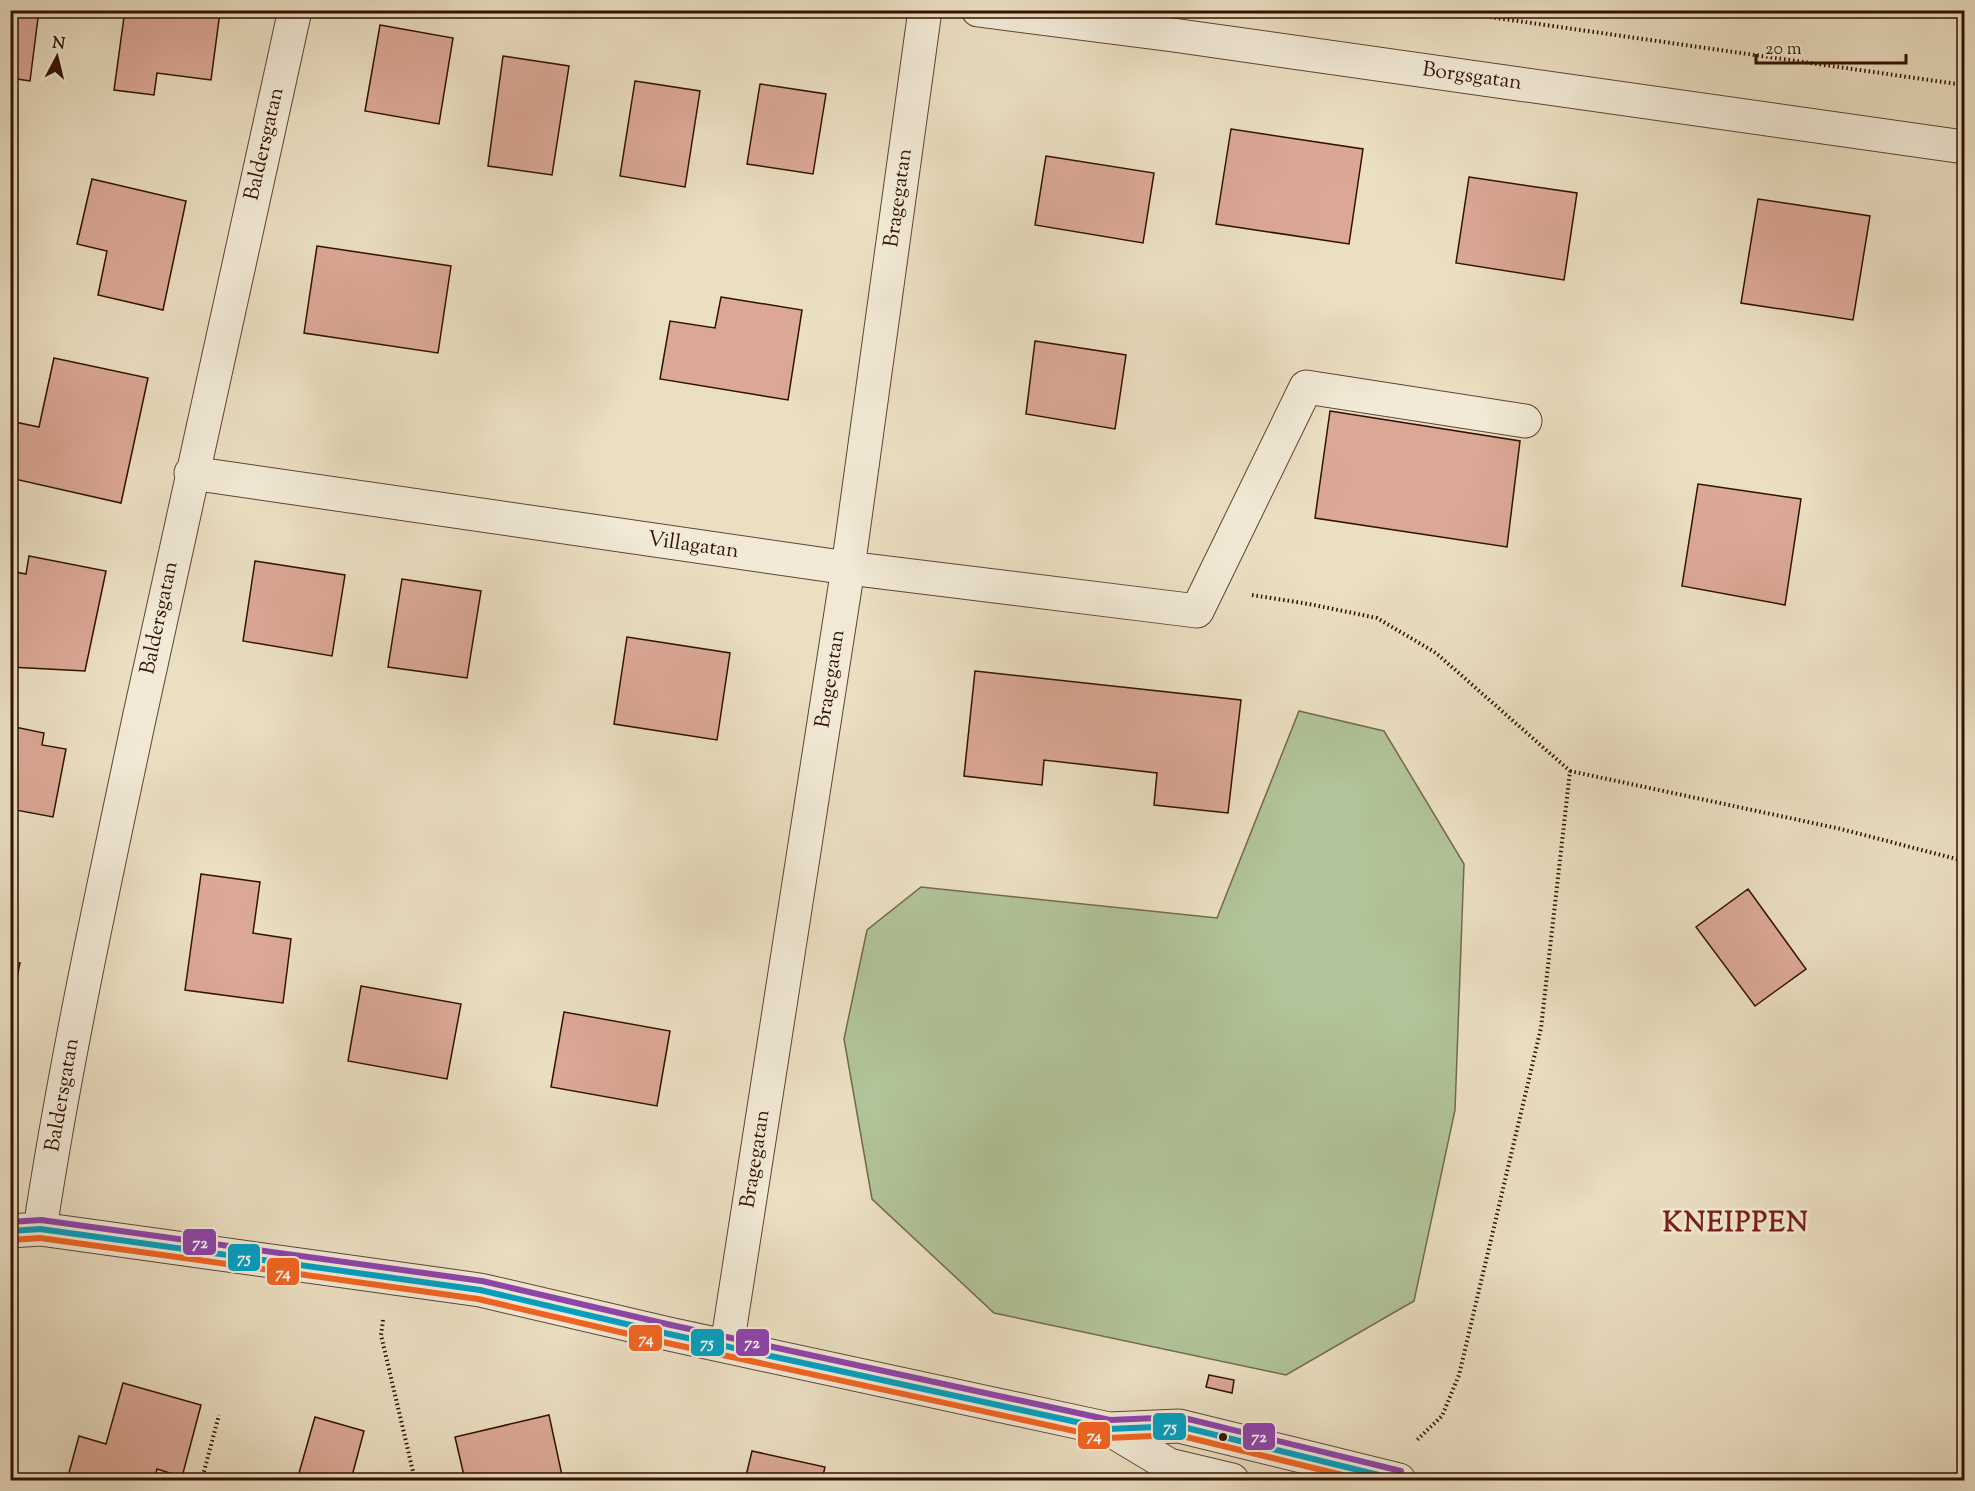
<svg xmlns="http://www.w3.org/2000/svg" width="1975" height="1491" viewBox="0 0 1975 1491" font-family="'Sorts Mill Goudy',serif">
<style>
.green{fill:#b1c398;stroke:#726a4d;stroke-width:1.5}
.building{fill:#dba896;stroke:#321102;stroke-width:1.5}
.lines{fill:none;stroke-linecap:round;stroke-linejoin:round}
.minor-casing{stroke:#604432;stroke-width:35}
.path{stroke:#321102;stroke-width:4;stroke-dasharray:1.5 3;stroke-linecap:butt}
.minor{stroke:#f2ead7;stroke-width:33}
.bus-1-casing{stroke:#f2ead7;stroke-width:10}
.bus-2-casing{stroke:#f2ead7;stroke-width:10}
.bus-3-casing{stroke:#f2ead7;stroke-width:10}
.bus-1{stroke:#02a1c4;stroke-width:6}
.bus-2{stroke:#f26522;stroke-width:6}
.bus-3{stroke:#8e44ad;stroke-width:6}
.bus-dot{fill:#321102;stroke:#f2ead7;stroke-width:2}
.labels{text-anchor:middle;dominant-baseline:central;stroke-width:6;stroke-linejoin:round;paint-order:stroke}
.street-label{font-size:21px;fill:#321102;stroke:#f2ead7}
.district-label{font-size:27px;font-weight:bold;letter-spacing:1.5px;fill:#7a1f14;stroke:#f2ead7}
.line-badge{stroke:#f2ead7;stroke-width:2}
.badge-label{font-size:16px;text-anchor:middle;font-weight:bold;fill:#fff}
</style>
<rect width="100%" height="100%" fill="#ebdfc2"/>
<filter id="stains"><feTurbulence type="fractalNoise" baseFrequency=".00333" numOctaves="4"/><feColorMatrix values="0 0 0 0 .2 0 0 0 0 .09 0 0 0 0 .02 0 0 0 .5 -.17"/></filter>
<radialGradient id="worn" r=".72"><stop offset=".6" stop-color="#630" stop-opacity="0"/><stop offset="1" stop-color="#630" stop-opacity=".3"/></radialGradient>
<path class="green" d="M1299 711 1384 731 1464 864 1455 1110 1414 1301 1286 1375 994 1313 872 1199 844 1039 867 930 921 887 1217 918Z"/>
<path class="building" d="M10 10H39L30 81 10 78Z
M125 10 220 12 211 80 157 73 154 95 114 90Z
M380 25 453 38 439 124 365 111Z
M503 56 569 66 552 175 488 166Z
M635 81 700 91 685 187 620 176Z
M760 84 826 94 813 174 747 164Z
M1231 129 1363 149 1349 244 1216 224Z
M1046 156 1154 173 1143 243 1035 225Z
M1469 177 1577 193 1564 280 1456 263Z
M92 179 186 201 163 310 98 295 107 251 77 244Z
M1758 199 1870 216 1853 320 1741 303Z
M317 246 451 266 438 353 304 333Z
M721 297 802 310 788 400 660 379 670 321 715 328Z
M1035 341 1126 355 1115 429 1026 414Z
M54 358 148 378 121 503 10 478V421L39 427Z
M1330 411 1520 441 1507 547 1315 518Z
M1698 484 1801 499 1785 605 1682 586Z
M29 556 106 571 85 671 10 667V571L26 574Z
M255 561 345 575 332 656 243 641Z
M402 579 481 591 467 678 388 667Z
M627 637 730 653 717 740 614 724Z
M975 671 1241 700 1228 813 1154 805 1157 773 1044 760 1042 785 964 776Z
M10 726 44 733 42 745 66 749 53 817 10 809Z
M201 874 260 882 253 933 291 939 283 1003 185 990Z
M1748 889 1806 969 1755 1006 1696 927Z
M10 962 20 963 10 1011Z
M361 986 461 1004 447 1079 348 1061Z
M564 1012 670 1031 657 1106 551 1087Z
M1209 1375 1234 1380 1232 1393 1206 1387Z
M123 1383 201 1405 182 1477 157 1469 154 1480H67L79 1436 106 1444Z
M549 1415 563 1480H465L455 1437Z
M315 1417 364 1431 351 1480H297Z
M752 1451 825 1467 822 1480H745Z"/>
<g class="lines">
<g class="minor-casing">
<path id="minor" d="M978 10 1173 35 1964 147
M191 473 848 568 1197 611 1306 387 1525 421
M40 1229C66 1058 103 889 139 719 189 483 242 247 295 10
M10 1231 40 1229 480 1290 669 1334 1109 1429 1179 1426 1399 1480
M727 1346 848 568 925 10
M1109 1429 1169 1465 1232 1480"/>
</g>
<path class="path" d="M1441 10 1964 85
M1252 595 1309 604 1377 618 1436 653 1570 771 1541 1028 1459 1375 1442 1416 1417 1440
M1570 771 1841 829 1964 861
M383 1320 381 1335 415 1480
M196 1480 202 1479 219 1415"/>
<use href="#minor" class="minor"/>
<g class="bus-1-casing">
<path id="bus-1" d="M10 1231 40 1229 480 1290 669 1334 1109 1429 1179 1426 1399 1480"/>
</g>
<g class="bus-2-casing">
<path id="bus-2" d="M11 1240 40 1238 478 1299 667 1343 1107 1438 1178 1435 1363 1480"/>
</g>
<g class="bus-3-casing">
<path id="bus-3" d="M10 1222 41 1220 482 1281 671 1325 1110 1420 1180 1417 1401 1471"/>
</g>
<use href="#bus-1" class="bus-1"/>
<use href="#bus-2" class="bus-2"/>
<use href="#bus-3" class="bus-3"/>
</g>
<circle class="bus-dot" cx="1223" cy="1437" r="5"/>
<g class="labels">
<g class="street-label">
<text transform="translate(1472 77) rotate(8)">Borgsgatan</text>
<text transform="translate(265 144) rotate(-77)">Baldersgatan</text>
<text transform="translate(899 198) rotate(-82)">Bragegatan</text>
<text transform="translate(693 546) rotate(8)">Villagatan</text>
<text transform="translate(160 618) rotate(-78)">Baldersgatan</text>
<text transform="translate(831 679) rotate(-81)">Bragegatan</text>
<text transform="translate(63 1095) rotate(-80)">Baldersgatan</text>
<text transform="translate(756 1159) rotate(-81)">Bragegatan</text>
</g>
<g class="district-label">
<text x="1736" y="1224">KNEIPPEN</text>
</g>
</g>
<g class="line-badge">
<rect x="182" y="1228" width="35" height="28" rx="6" fill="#8e44ad"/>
<rect x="227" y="1243" width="34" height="29" rx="6" fill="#02a1c4"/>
<rect x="266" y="1257" width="34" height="29" rx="6" fill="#f26522"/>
<rect x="628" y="1324" width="35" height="28" rx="6" fill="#f26522"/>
<rect x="690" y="1328" width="35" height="29" rx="6" fill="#02a1c4"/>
<rect x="735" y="1328" width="35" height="29" rx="6" fill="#8e44ad"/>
<rect x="1152" y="1412" width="35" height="29" rx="6" fill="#02a1c4"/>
<rect x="1077" y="1421" width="34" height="29" rx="6" fill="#f26522"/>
<rect x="1242" y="1422" width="34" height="29" rx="6" fill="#8e44ad"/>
</g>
<g class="badge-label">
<text x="200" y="1248">72</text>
<text x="244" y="1263">75</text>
<text x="283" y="1278">74</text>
<text x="646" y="1344">74</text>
<text x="707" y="1348">75</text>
<text x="752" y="1348">72</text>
<text x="1170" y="1432">75</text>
<text x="1094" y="1441">74</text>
<text x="1259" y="1442">72</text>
</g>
<rect width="1975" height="1491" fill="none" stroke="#ebdfc2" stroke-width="36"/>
<rect x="12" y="12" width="1951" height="1467" fill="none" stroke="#321102" stroke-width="3"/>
<rect x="18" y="18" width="1939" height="1455" fill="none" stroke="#321102" stroke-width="1.5"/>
<g transform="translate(57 57) rotate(7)" stroke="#f2ead7" stroke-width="4.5" paint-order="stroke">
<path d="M0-4.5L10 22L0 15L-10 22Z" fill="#321102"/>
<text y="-9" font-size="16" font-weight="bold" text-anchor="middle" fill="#321102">N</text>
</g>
<path d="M1756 54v9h150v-9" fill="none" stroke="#321102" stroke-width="3"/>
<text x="1765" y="54" font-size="18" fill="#321102" stroke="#f2ead7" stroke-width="4.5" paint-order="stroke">20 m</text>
<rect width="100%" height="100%" filter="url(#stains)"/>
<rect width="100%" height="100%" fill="url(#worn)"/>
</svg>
